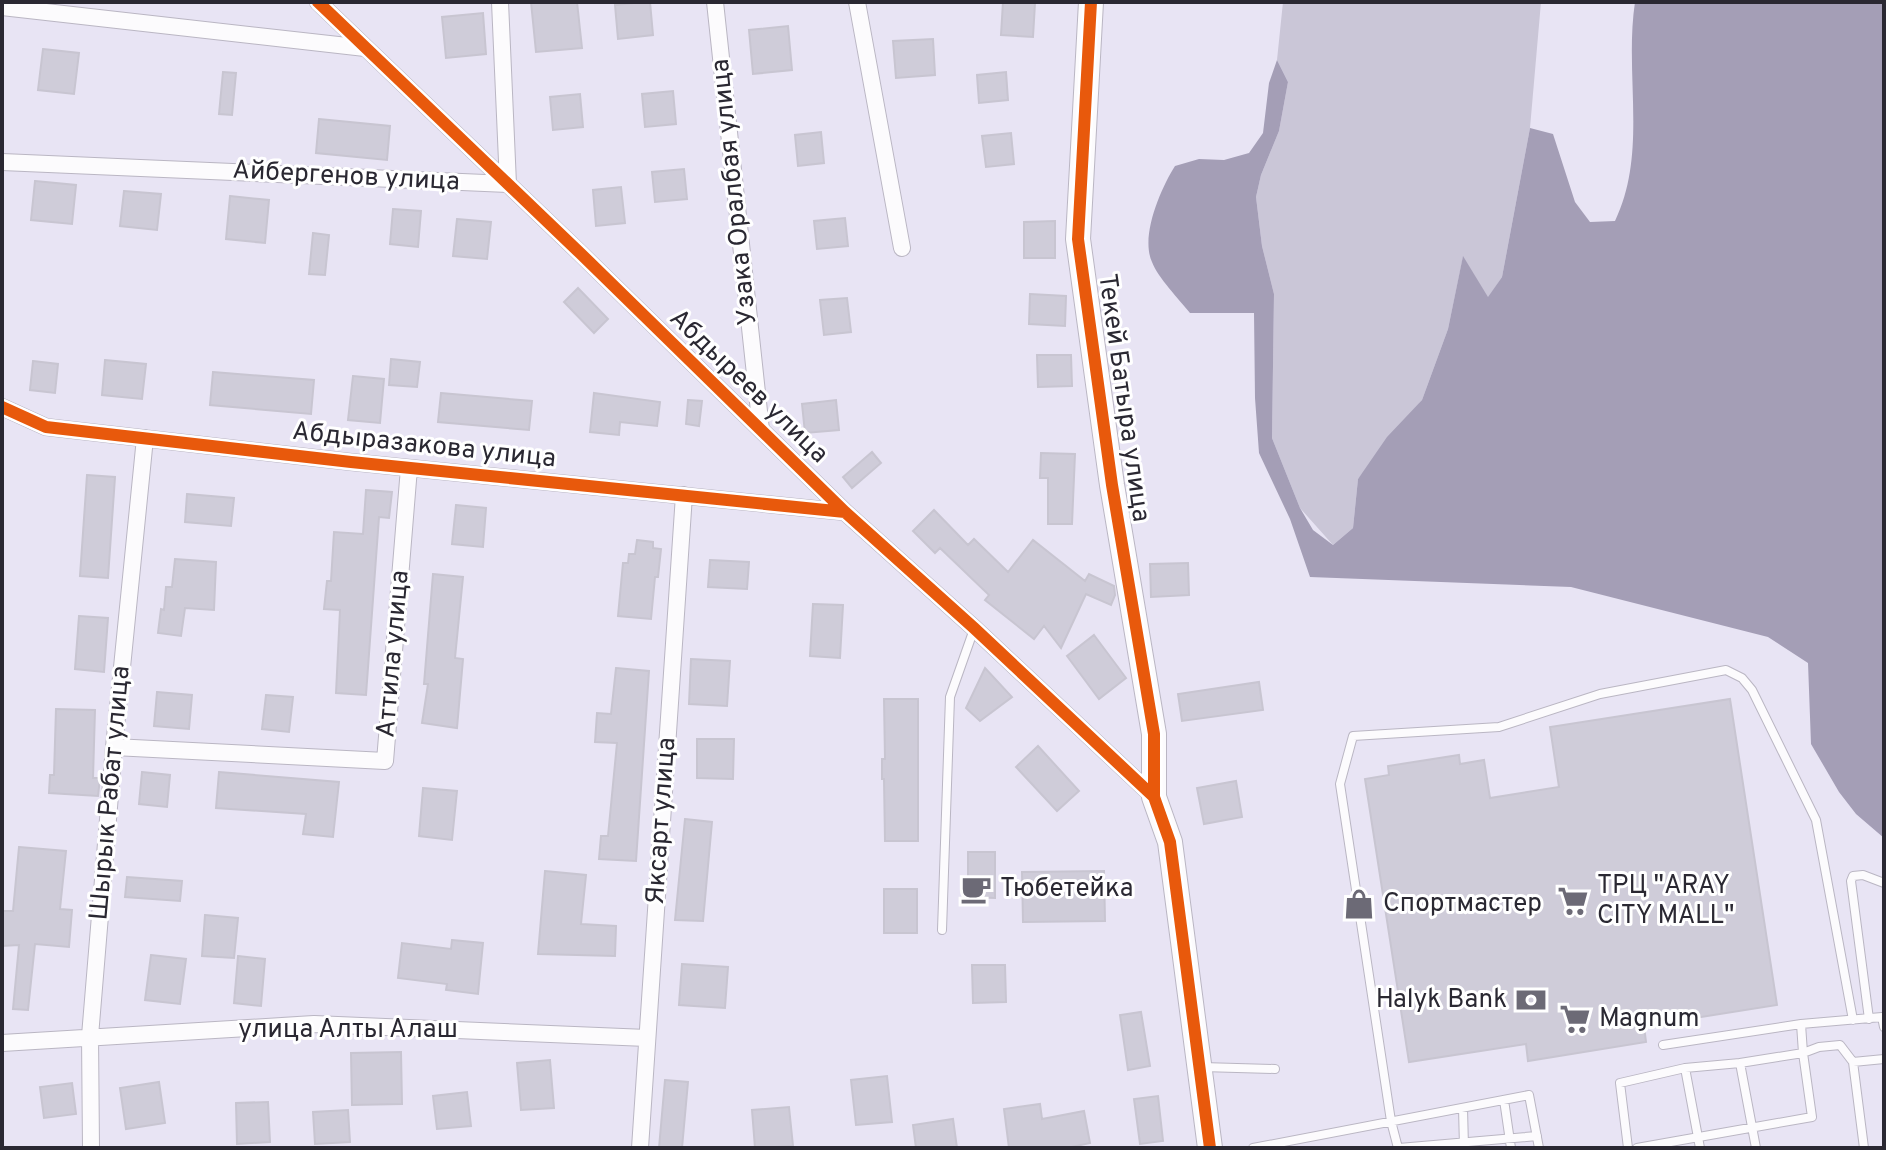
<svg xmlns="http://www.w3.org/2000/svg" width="1886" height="1150" viewBox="0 0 1886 1150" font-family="Overpass,sans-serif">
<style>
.green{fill:#cac6d7}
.water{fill:#a49eb6}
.building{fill:#cfccd9;stroke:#c8c5d1;stroke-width:2}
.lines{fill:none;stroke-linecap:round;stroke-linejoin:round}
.lane-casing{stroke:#bab6c3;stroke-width:10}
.street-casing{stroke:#bab6c3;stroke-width:18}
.secondary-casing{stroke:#bab6c3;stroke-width:26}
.lane{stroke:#fcfbfd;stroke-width:8}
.street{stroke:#fcfbfd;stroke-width:16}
.secondary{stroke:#fcfbfd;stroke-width:24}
.cycleway-casing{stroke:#fff;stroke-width:17}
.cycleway{stroke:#e8590c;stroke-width:12}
.labels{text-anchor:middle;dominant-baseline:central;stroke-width:6;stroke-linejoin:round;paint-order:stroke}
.street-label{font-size:26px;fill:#2a2832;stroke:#fff}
.poi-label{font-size:26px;fill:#2a2832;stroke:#fff;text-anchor:start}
</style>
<rect width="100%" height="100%" fill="#e8e4f4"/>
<path class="green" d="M1283 2H1541L1530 128 1502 277 1488 298 1463 257 1448 329 1422 400 1358 479 1353 528 1333 545 1300 508 1272 438 1274 294 1262 246 1256 197 1261 175 1279 131 1288 82 1277 60Z"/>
<path class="water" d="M1635 2H1884V838L1856 814 1839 792 1811 744 1808 663 1768 637 1571 587 1310 577 1290 519 1259 453 1255 398 1254 313H1190C1179 299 1158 278 1152 262 1140 236 1161 188 1175 166L1199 159 1224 160 1249 153 1263 133 1269 83 1277 60 1288 82 1279 131 1261 175 1256 197 1262 246 1274 294 1272 438 1300 508 1313 530 1333 545 1353 528 1358 479 1387 437 1422 400 1448 329 1463 256 1488 297 1502 277 1530 128 1553 134 1575 202 1590 222 1615 221C1648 152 1624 75 1635 2Z"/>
<path class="building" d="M531 2H577L582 48 536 52Z
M643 2H650L653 35 618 39 615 5Z
M1003 2 1035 3 1033 37 1001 35Z
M483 13 486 54 446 58 442 17Z
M788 26 792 70 753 74 749 30Z
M933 39 935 75 896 78 893 41Z
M43 49 79 53 74 94 38 90Z
M223 72 236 73 232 115 219 114Z
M1006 72 1008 100 979 103 977 75Z
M673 91 676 124 645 127 642 94Z
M580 94 583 127 553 130 550 97Z
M319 119 390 126 387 160 316 153Z
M821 132 824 163 798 166 795 135Z
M1011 133 1014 164 986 167 982 136Z
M684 169 687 199 655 202 652 172Z
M35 181 76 185 72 224 31 220Z
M621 187 625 223 596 226 593 190Z
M124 191 161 194 157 230 120 226Z
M230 196 269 200 265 243 226 239Z
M393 209 421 211 418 247 390 244Z
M845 218 848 246 817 249 814 221Z
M457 219 491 222 487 259 453 256Z
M1055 221V258H1024V222Z
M313 233 329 235 325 275 309 274Z
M578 288 608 319 594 333 564 302Z
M1030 294 1066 296 1065 326 1029 324Z
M847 298 851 332 824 335 820 300Z
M1037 355H1071L1072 386 1038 387Z
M391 359 420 362 417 387 389 385Z
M105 360 146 364 142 399 102 395Z
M33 361 58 364 55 393 30 390Z
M213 372 314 380 311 414 210 405Z
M353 376 384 379 380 423 348 420Z
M441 393 532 401 529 430 438 422Z
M594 393 660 402 657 426 620 422 619 435 590 432Z
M688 400 702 401 699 426 686 424Z
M836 400 839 430 805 433 802 404Z
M872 452 881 463 852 488 843 477Z
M1041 453 1075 454 1072 524H1048V478H1040Z
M87 475 115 477 108 578 80 576Z
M366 490 392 492 389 518 379 517 366 695 336 693 340 610 324 609 327 581H331L334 532 363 534Z
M187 494 234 498 231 526 185 522Z
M456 505 486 508 483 547 452 544Z
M934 510 968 545 974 539 1008 572 1033 540 1085 581 1089 574 1114 586 1115 595 1111 605 1086 594 1061 648 1044 626 1034 639 985 600 989 595 940 548 935 553 913 531Z
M637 540 653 542V548L661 549 658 577H655L651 619 618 616 623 563H628L629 554H635Z
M175 559 216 562 214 610 185 608 181 636 158 633 161 609 164 610 166 587H172Z
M710 560 749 562 747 589 708 587Z
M1188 563 1189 595 1151 597 1150 564Z
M433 574 463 577 455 658 463 659 457 728 422 723 428 684H424Z
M813 604 843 605 840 658 810 656Z
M79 616 108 618 104 672 75 669Z
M1094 635 1126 678 1099 699 1067 656Z
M691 659 730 661 727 706 689 704Z
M616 668 649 671 636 861 599 859 601 836H608L617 743 595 742 597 713 611 714Z
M985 668 1012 697 980 721 966 708Z
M1259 682 1263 710 1182 721 1178 694Z
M157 692 192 695 189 729 154 726Z
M266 695 293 697 289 732 262 729Z
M884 699H918V841H885L884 779H882V759H885Z
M1730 699 1777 1005 1644 1026 1646 1042 1528 1061 1526 1044 1409 1062 1365 779 1389 775 1388 766 1459 755 1460 764 1484 760 1490 798 1559 787 1550 727Z
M56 709 95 710 93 778H100L98 796 49 793 50 775H54Z
M697 739H734L733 779 697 778Z
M1038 746 1079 791 1057 811 1016 767Z
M142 772 170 775 167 807 139 804Z
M219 772 339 782 333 837 303 834 306 814 216 808Z
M1236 781 1242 817 1204 824 1197 788Z
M423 788 457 791 452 840 419 836Z
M685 819 712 822 703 921 675 920Z
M19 847 66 851 60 909 72 910 69 947 35 944 28 1010 13 1009 19 945 2 946V911H13Z
M968 852H995V898L968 897Z
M545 871 586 875 581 924 616 926 615 956 538 954Z
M1104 871 1105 921 1023 922 1022 872Z
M127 877 182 881 180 901 125 897Z
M884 889H917V933H884Z
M205 915 238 918 234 958 202 956Z
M452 940 483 943 478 994 446 990 447 984 398 978 402 943 451 949Z
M151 955 186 959 180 1004 145 1000Z
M238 956 265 959 261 1006 234 1003Z
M682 964 728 967 725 1008 679 1005Z
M972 965H1005L1006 1002 973 1003Z
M1141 1012 1150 1066 1128 1070 1120 1015Z
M401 1052 402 1104 352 1105 351 1053Z
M550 1060 554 1108 521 1110 517 1063Z
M887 1076 892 1122 856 1125 851 1080Z
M665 1080 688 1082 682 1148H659Z
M159 1082 165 1123 126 1129 120 1088Z
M72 1083 76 1114 44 1118 40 1087Z
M467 1092 471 1126 437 1129 433 1096Z
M1158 1096 1163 1141 1140 1144 1134 1099Z
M268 1102 270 1142 237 1144 236 1103Z
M1040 1104 1042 1119 1084 1111 1090 1143 1067 1148H1009L1004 1109Z
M789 1107 793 1146 755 1148 752 1110Z
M348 1110 350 1142 315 1144 313 1112Z
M953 1119 957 1148H916L913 1125Z"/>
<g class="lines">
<g class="lane-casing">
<path id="lane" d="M942 930 950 697 974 629
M1869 1019 1851 881 1853 876 1863 875 1884 883
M1663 1045 1801 1024
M1853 1062 1884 1059
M1740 1063 1756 1148
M1202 1067 1275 1069
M1685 1068 1700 1148
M1504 1100 1511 1148
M1463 1108 1464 1147
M1253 1148 1529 1095 1539 1148
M1398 1148 1391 1121 1340 784 1353 736 1499 727 1600 694 1726 670 1742 678 1752 690 1816 820 1853 1020
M1399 1148 1537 1136
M1628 1148 1620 1083 1685 1068 1740 1063 1803 1053 1812 1117 1637 1148
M1864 1148 1853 1062 1840 1045 1819 1047 1803 1053 1801 1024 1882 1017 1884 1027"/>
</g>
<g class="street-casing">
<path id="street" d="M318 2 580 253 845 512 974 628 1154 797
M715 2 761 430
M857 2 902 248
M2 7 365 48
M2 162 508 184 500 2
M2 407 46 427 351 462 845 512
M114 747 385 761 409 468
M2 1043 314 1024 647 1038
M91 1148 90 1036 114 747 145 438
M640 1148 684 495"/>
</g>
<g class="secondary-casing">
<path id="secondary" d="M1091 2 1078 239 1112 485 1154 734V797L1170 842 1210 1148"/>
</g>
<use href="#lane" class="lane"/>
<use href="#street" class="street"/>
<use href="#secondary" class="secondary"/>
<g class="cycleway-casing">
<path id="cycleway" d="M318 2 580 253 845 512 974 628 1154 797
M1091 2 1078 239 1112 485 1154 734V797L1170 842 1210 1148
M2 407 46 427 351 462 845 512"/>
</g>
<use href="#cycleway" class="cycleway"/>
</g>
<defs>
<g id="cafe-bare" transform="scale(2.4)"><path d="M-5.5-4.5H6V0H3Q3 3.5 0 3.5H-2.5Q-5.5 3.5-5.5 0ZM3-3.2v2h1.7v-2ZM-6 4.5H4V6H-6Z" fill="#6c6a76" stroke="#fff" stroke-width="2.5" paint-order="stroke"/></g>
<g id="supermarket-bare" transform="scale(2.4)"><path d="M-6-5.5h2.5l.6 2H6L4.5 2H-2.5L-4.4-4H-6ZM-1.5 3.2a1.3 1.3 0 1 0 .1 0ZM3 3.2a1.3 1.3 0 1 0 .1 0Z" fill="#6c6a76" stroke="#fff" stroke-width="2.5" paint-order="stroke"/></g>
<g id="shop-bare" transform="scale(2.4)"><path d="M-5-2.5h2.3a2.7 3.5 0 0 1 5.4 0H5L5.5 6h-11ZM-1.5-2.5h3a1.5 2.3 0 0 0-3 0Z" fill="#6c6a76" stroke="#fff" stroke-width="2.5" paint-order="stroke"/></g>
<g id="bank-bare" transform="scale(2.4)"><path d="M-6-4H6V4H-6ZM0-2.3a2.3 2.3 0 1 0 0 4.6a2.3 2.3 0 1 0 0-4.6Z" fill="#6c6a76" stroke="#fff" stroke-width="2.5" paint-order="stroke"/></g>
</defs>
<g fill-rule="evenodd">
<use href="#cafe-bare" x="976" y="889"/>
<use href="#supermarket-bare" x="1573" y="901"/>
<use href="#shop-bare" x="1359" y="904"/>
<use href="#bank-bare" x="1531" y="1000"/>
<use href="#supermarket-bare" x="1575" y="1019"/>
</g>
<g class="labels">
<g class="street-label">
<text transform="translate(346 177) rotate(3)">Айбергенов улица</text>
<text transform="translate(735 192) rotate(-96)">Узака Оралбая улица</text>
<text transform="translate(748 387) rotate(44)">Абдыреев улица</text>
<text transform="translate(1123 398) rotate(82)">Текей Батыра улица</text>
<text transform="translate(424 446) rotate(6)">Абдыразакова улица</text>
<text transform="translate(394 654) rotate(-85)">Аттила улица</text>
<text transform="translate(111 793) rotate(-85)">Шырык Рабат улица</text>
<text transform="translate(662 821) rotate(-86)">Яксарт улица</text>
<text x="348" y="1030">улица Алты Алаш</text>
</g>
<g class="poi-label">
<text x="1597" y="886">ТРЦ "ARAY<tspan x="1597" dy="30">CITY MALL"</tspan></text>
<text x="1000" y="889">Тюбетейка</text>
<text x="1383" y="904">Спортмастер</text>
<text x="1507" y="1000" text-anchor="end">Halyk Bank</text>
<text x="1599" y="1019">Magnum</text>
</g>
</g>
<rect width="1886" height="1150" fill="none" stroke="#2a2832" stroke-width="8"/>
</svg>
